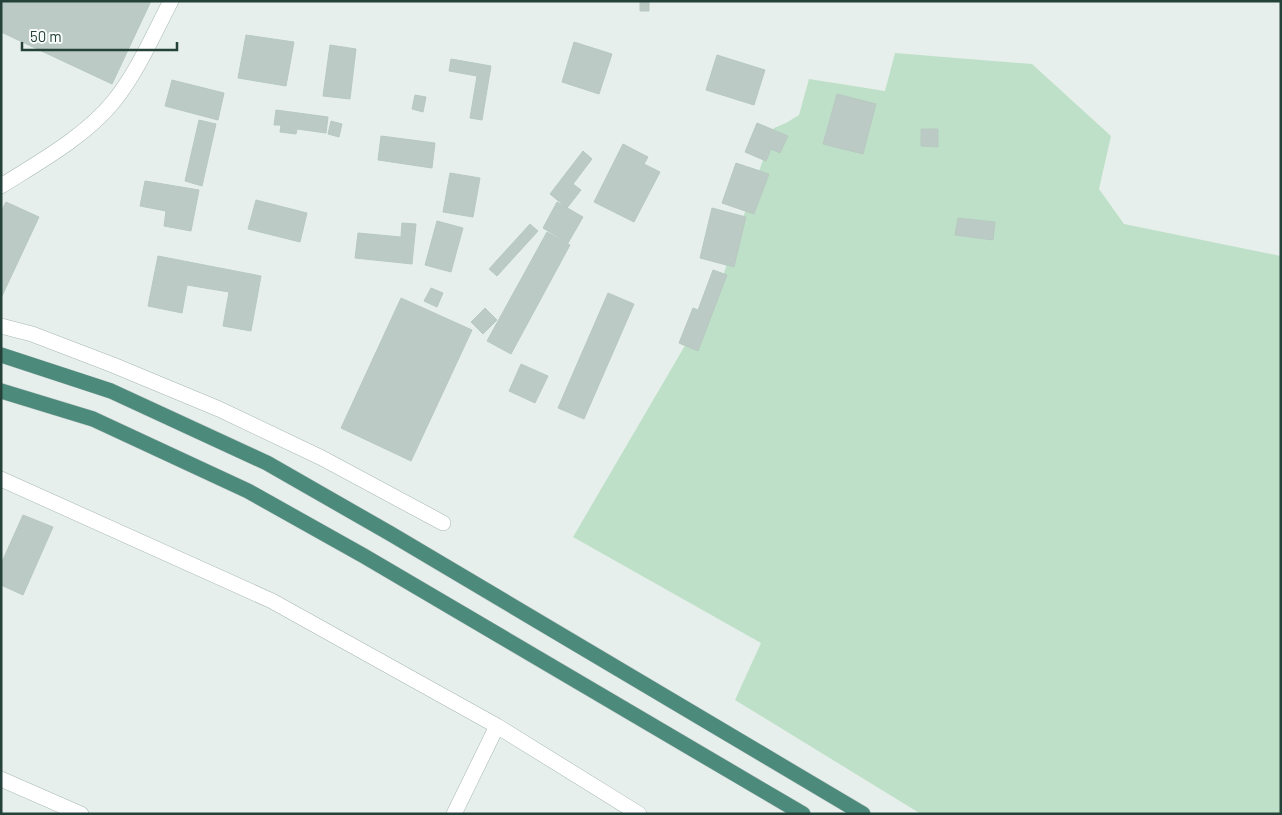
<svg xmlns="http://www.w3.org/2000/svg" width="1282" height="815" viewBox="0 0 1282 815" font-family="Barlow,sans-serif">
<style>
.green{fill:#bfe0c8}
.building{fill:#bbcac4;stroke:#b8c9c2}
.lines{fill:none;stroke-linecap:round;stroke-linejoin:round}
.minor-casing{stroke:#a8b8b2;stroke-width:16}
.trunk-casing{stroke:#c2cac8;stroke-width:16}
.minor{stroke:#fff;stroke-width:15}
.trunk{stroke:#4c8a7c;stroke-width:15}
</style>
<rect width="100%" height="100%" fill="#e6efeb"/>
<path class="green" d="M895 53 1032 64 1111 136 1099 189 1124 224 1281 256V814H921L735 700 761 643 573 537 690 337 700 342 774 128 786 123 799 115 809 79 885 91Z"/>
<path class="building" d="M1 1H151L112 84 1 32Z
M640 1H649V11H640Z
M246 35 294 42 286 86 238 78Z
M574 42 612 54 599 94 562 82Z
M330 45 356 49 350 99 323 96Z
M717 55 765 70 754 105 706 90Z
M451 59 491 66 482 120 470 118 477 76 449 71Z
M172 80 224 93 218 120 165 106Z
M837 94 876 104 863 154 823 144Z
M415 95 426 97 423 112 412 109Z
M276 110 328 117 326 133 297 129 296 134 280 132 281 125H274Z
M199 120 216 124 202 186 185 181Z
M331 121 342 124 339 137 328 134Z
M757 123 788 136 780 153 771 149 766 161 745 152Z
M921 129H938V147L921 146Z
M381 136 435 143 432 168 378 160Z
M623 144 648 157 644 164 660 172 634 222 594 202Z
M583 151 592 159 573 184 581 190 567 208 550 194Z
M736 163 769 174 754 214 722 203Z
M450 173 480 178 473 217 443 212Z
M145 181 199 190 191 231 164 226 166 211 140 206Z
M256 200 307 213 300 242 248 229Z
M6 202 39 217 1 298V212Z
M557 202 583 217 568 243 543 228Z
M712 208 746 217 734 267 700 258Z
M958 218 995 222 993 240 955 235Z
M437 221 463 228 451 272 425 265Z
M402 223 416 224 412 264 355 258 358 233 401 237Z
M530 224 538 231 497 276 489 269Z
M547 232 570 245 511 354 487 341Z
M158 256 261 276 251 331 223 326 229 292 187 285 182 313 148 306Z
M713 270 727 275 698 351 679 343 693 308 698 310Z
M431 288 443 293 437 307 424 301Z
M608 293 634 304 584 419 558 408Z
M401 298 472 330 411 461 341 428Z
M485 308 497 320 483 334 471 322Z
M521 364 548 376 535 403 509 391Z
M23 515 53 527 23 595 1 585V564Z"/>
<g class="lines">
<g class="minor-casing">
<path id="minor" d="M1 186C39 162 86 136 114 101 138 71 153 35 171 1
M1 326 32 334 113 365 219 409 322 458 443 523
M1 479 272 601 497 726 639 814
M1 779 81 814
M454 814 497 726"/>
</g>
<g class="trunk-casing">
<path id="trunk" d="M1 355 111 391 267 463 391 534 863 814
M1 391 93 419 248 491 364 556 803 814"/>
</g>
<use href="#minor" class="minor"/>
<use href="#trunk" class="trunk"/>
</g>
<rect width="1282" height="815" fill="none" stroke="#24423a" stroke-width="5"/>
<path d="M22 42v8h155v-8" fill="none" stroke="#24423a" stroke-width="2.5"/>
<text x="30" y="42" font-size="15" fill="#24423a" stroke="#f7fbf9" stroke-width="4" paint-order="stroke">50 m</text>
</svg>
